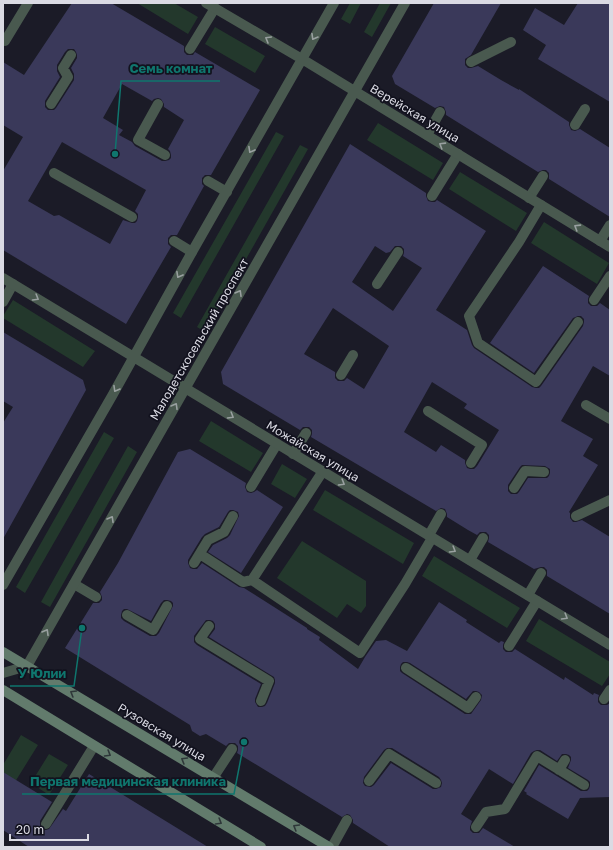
<svg xmlns="http://www.w3.org/2000/svg" width="613" height="850" viewBox="0 0 613 850" font-family="'Golos Text',sans-serif">
<style>
.green{fill:#23382c}
.building{fill:#3a395a;fill-rule:evenodd}
.lines{fill:none;stroke-linecap:round;stroke-linejoin:round}
.lane{stroke:#49594f;stroke-width:10}
.street{stroke:#49594f;stroke-width:10}
.secondary{stroke:#627b6c;stroke-width:10}
.oneway{stroke:#99a0a0}
.oneway2{stroke:#2e3739}
.labels{text-anchor:middle;dominant-baseline:central;stroke-width:3.5;stroke-linejoin:round;paint-order:stroke}
.street-label{font-size:12px;fill:#dadae3;stroke:#12121e}
.leader{fill:none;stroke:#0f766e;stroke-width:1.5}
.callout-dot{fill:#0f766e;stroke:#12121e;stroke-width:1.5}
.callout-label{font-size:13px;text-anchor:middle;font-weight:bold;fill:#0f766e;stroke:#12121e;stroke-width:3.5;stroke-linejoin:round;paint-order:stroke}
</style>
<rect width="100%" height="100%" fill="#1b1b27"/>
<path class="green" d="M137 3H174L198 17 188 34Z
M350 3H361L350 24 341 19Z
M380 3H391L372 37 364 32Z
M215 27 265 56 255 73 205 44Z
M378 123 443 163 433 180 367 140Z
M276 132 284 136 181 318 173 313Z
M300 145 308 149 205 332 197 327Z
M460 172 527 213 516 231 449 189Z
M544 222 609 263 597 284 531 243Z
M13 300 95 351 83 367 3 318V316Z
M211 421 263 453 251 472 199 441Z
M104 432 114 438 25 593 16 587Z
M128 446 137 452 50 607 41 602Z
M282 464 307 479 295 498 271 484Z
M325 490 414 543 403 564 313 510Z
M302 541 366 581V606L361 613 347 604 337 618 277 578Z
M434 556 520 608 507 628 422 576Z
M539 619 610 662V674L602 686 526 641Z
M21 735 38 745 5 798 3 796V765Z
M49 754 68 765 49 795 31 783Z"/>
<path class="building" d="M72 3H111L184 46V52L187 55H193L195 52 260 90 211 175H205L202 178V184L204 186 177 235H171L168 238V244L171 247 126 324 3 250V171L23 137 3 125V62L24 75ZM68 49H74L76 52 77 55V58L71 68 74 74V80L56 108 54 110H48L45 107V101L60 77 57 71V65L65 52ZM122 84 152 101 154 99 158 98 161 99 164 104V107L184 120 168 149 170 151 171 155V158L169 160 165 161H162L135 146 132 142 119 135 123 130 103 118ZM62 142 146 190 135 211 138 214V217L137 221 135 223H132L123 220 110 244 59 215 54 216 28 201Z
M434 3H501L471 55 465 59V65L468 68H471L478 66 501 80 519 90V89L569 122V125L571 130 575 131 580 129 610 148V217L549 179V173L546 170H543L538 172 446 115V112L444 107 440 106 435 108 395 84 392 76Z
M578 3H610V102L538 59 546 45 523 30 535 8 564 25Z
M350 144 426 193V196L428 201 432 202H435L437 200 486 231 436 310 467 330 472 345 474 348 532 387 536 388H539L541 386 583 326 584 322V319L581 316H578L573 318 534 373 490 343 543 266 589 296 588 299V303L591 306H597L600 303 610 310V376L593 366 561 421 593 439 583 456 598 465 569 512 570 513V518L573 522H576L582 520 610 537V614L547 576V570L544 567H541L534 569 488 542 489 538V535L486 532H480L477 535 468 530 447 517V514L445 509 441 508 436 511 311 437 312 434V430L309 427H303L300 430 223 384 221 372ZM375 246 386 253 390 252 395 246H401L404 249V253L403 256 422 268 393 311 352 282ZM333 308 389 346 364 389 347 378 344 381H338L335 378V372L304 354ZM432 382 467 404 464 408 499 430 477 466 474 469H470L467 468 465 463V460L441 445 436 452 404 432ZM522 465 545 466 550 469V473L549 476 547 478H528L519 492 517 494H511L508 491V485L520 467Z
M3 332 83 380 86 390 3 539V423L13 407 3 401Z
M190 449 246 483 245 487 247 492 251 493 254 492 257 490 283 507 241 573 208 552 213 545 227 538 230 535 239 516 238 512 233 510H230L228 512 219 527 205 534 202 537 188 560V563L190 568 193 569H197L202 563 239 587 244 588 307 628V629L320 637 319 640 358 669 365 657 376 641 386 640 407 651 439 602 467 620 466 622 499 643 501 641 504 642 503 645V649L506 652H512L515 649 564 680 565 677 593 695 594 693 599 695 598 698V702L601 705H607L610 703V797L580 798 568 819 526 794 527 793 524 791 539 765 581 791H587L589 789 590 786V782L588 780 568 768 571 760V757L569 755 566 754H562L557 761 540 750H537L534 751 531 753 513 784 489 769 461 814 472 821 470 827V830L473 833H479L483 828 515 847H390L353 823V820L350 815 347 814 342 817 237 753 238 750V746L235 743H229L226 746 206 734 200 736 192 731 190 725 65 648 93 603H99L102 600V597L100 592 118 563 178 452ZM164 600H167L171 601 173 603V606L159 633 156 636H150L124 621 121 618V615L122 611 124 609H127L151 621 161 603ZM206 620H210L213 621 215 624V629L209 637 274 677 275 680V683L267 703 265 706 262 707H258L255 702V699L261 684 197 645 194 642V636ZM403 662H407L410 663 466 699 473 691H476L479 692 482 695 481 700 471 714H465L402 673 400 671V667L401 664ZM387 748H392L439 777 441 780 442 783 441 787 436 789H433L391 763 374 785 371 787 365 786 363 783 364 777 384 750Z
M3 772 52 802 40 821V827L43 830H46L49 829 63 809 66 811 89 774 208 847H29L3 830Z"/>
<g class="lines">
<path class="lane" d="M5 41 28 3
M190 49 215 8
M471 62 511 42
M51 104 68 77 63 68 71 55
M158 104 138 140 165 155
M575 125 585 109
M427 135 440 112
M54 173 132 217
M208 181 227 192
M432 196 458 154
M529 198 543 176
M541 205 519 242 469 316 478 343 536 382 578 322
M174 241 192 252
M600 241 610 225
M377 284 398 252
M594 300 610 276
M3 302 13 284
M341 375 353 355
M586 405 610 419
M428 411 482 445 471 463
M293 454 306 433
M323 471 252 580 360 653 405 584 432 538
M251 487 277 444
M514 488 525 471 544 472
M576 516 610 500
M429 535 441 514
M200 554 243 582 252 580
M470 560 483 538
M194 563 208 540 224 532 233 516
M74 584 96 597
M528 595 541 573
M127 615 153 630 167 606
M209 626 200 639 269 681 261 701
M509 646 537 601
M406 668 468 708 476 697
M604 699 610 690
M559 770 565 760
M213 778 232 749
M369 781 389 754 436 783
M46 824 94 746
M476 827 486 812 505 809 537 756 584 785
M332 847 347 820"/>
<path class="street" d="M206 3 302 59 610 247
M3 278 610 645
M3 585 112 396 192 252 334 3
M3 673 27 666 405 3"/>
<path class="secondary" d="M3 652 329 847
M3 690 261 847"/>
</g>
<defs><path id="oneway-chevron" d="M-2-3.5L2.5 0L-2 3.5" fill="none" stroke-width="1.6" stroke-linecap="round" stroke-linejoin="round"/></defs>
<g class="oneway">
<use href="#oneway-chevron" transform="translate(314 37) rotate(120)"/>
<use href="#oneway-chevron" transform="translate(268 39) rotate(-150)"/>
<use href="#oneway-chevron" transform="translate(442 145) rotate(-148)"/>
<use href="#oneway-chevron" transform="translate(251 150) rotate(119)"/>
<use href="#oneway-chevron" transform="translate(577 227) rotate(-148)"/>
<use href="#oneway-chevron" transform="translate(179 275) rotate(119)"/>
<use href="#oneway-chevron" transform="translate(239 293) rotate(-60)"/>
<use href="#oneway-chevron" transform="translate(36 298) rotate(31)"/>
<use href="#oneway-chevron" transform="translate(116 389) rotate(120)"/>
<use href="#oneway-chevron" transform="translate(175 406) rotate(-60)"/>
<use href="#oneway-chevron" transform="translate(231 416) rotate(31)"/>
<use href="#oneway-chevron" transform="translate(342 483) rotate(31)"/>
<use href="#oneway-chevron" transform="translate(111 519) rotate(-60)"/>
<use href="#oneway-chevron" transform="translate(453 550) rotate(31)"/>
<use href="#oneway-chevron" transform="translate(565 617) rotate(31)"/>
<use href="#oneway-chevron" transform="translate(46 632) rotate(-60)"/>
</g>
<g class="oneway2">
<use href="#oneway-chevron" transform="translate(73 693) rotate(-149)"/>
<use href="#oneway-chevron" transform="translate(108 754) rotate(31)"/>
<use href="#oneway-chevron" transform="translate(184 760) rotate(-149)"/>
<use href="#oneway-chevron" transform="translate(219 822) rotate(31)"/>
<use href="#oneway-chevron" transform="translate(296 827) rotate(-149)"/>
</g>
<g class="labels">
<g class="street-label">
<text transform="translate(415 113) rotate(31)">Верейская улица</text>
<text transform="translate(199 339) rotate(-60)">Малодетскосельский проспект</text>
<text transform="translate(313 451) rotate(31)">Можайская улица</text>
<text transform="translate(162 732) rotate(31)">Рузовская улица</text>
</g>
</g>
<path class="leader" d="M115 154L121 81H220M82 628L74 686H10M244 742L234 794H22"/>
<g class="callout-dot">
<circle cx="115" cy="154" r="4"/>
<circle cx="82" cy="628" r="4"/>
<circle cx="244" cy="742" r="4"/>
</g>
<g class="callout-label">
<text x="171" y="73">Семь комнат</text>
<text x="42" y="678">У Юлии</text>
<text x="128" y="786">Первая медицинская клиника</text>
</g>
<rect width="613" height="850" fill="none" stroke="#dadae3" stroke-width="8"/>
<path d="M10 834v6h78v-6" fill="none" stroke="#dadae3" stroke-width="2"/>
<text x="16" y="834" font-size="12" fill="#dadae3" stroke="#12121e" stroke-width="3" paint-order="stroke">20 m</text>
</svg>
